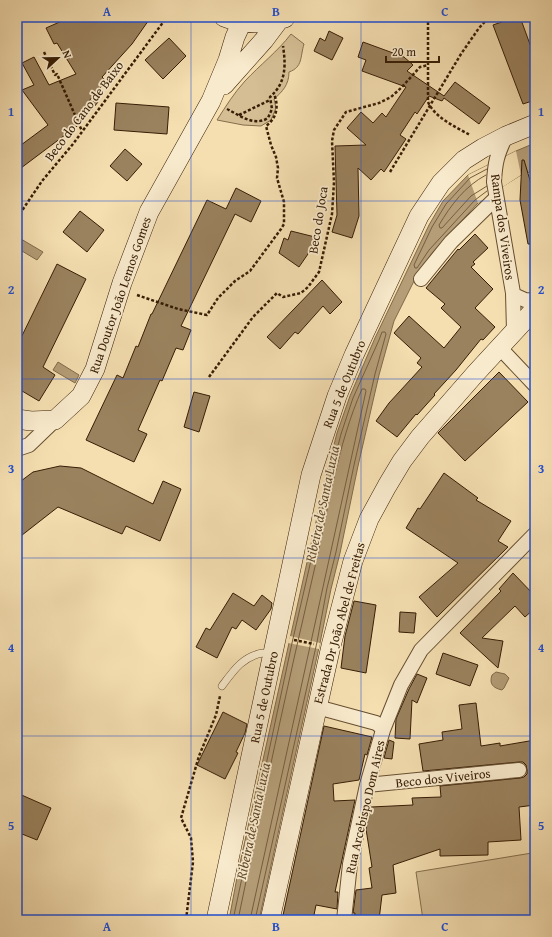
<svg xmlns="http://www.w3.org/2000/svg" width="552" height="937" viewBox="0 0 552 937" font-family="'Gentium Book Plus',serif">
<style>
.green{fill:#d5be94;stroke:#866e4c}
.water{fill:#b49d77;stroke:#826a49}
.pier{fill:#f5dfb1}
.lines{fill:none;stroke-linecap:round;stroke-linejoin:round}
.shore{stroke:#765d3e;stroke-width:1}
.building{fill:#9a825e;stroke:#371d05}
.lane-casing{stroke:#664e30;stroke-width:8}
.street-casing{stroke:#664e30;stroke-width:16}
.secondary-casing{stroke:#371d05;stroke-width:20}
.path{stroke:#371d05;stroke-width:2.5;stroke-dasharray:3 2;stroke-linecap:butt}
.lane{stroke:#f8eacc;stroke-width:7}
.street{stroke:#f8eacc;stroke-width:14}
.secondary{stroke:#f8eacc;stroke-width:19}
.grid{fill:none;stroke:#1d4ed8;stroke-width:1;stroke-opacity:0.55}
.labels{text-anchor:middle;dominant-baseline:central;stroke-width:3.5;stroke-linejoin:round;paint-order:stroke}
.street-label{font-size:13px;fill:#371d05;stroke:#f8eacc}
.water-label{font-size:14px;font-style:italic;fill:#634a2d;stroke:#f8eacc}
.neatline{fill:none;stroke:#1d4ed8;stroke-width:1.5}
.grid-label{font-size:13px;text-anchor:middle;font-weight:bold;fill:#1d4ed8}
</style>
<rect width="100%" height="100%" fill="#f5dfb1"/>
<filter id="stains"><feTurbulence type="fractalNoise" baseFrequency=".005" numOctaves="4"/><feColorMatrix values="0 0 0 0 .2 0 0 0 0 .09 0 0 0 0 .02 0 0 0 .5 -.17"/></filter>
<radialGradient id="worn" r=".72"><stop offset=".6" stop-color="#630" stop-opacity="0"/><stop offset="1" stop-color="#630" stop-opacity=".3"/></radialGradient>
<path class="green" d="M291 34 304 44C300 57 303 67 289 72 289 85 282 92 274 99L276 108 271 120 261 126 243 125 217 120C226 106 234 93 245 81 260 65 278 51 291 34Z
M535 815V920H423L416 872 532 853 530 817Z"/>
<path class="water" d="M535 143V170L521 175 505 185 478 203 432 253 415 279 394 321 379 375 358 466 340 553 331 589 320 643 259 920H229L238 872 328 468 337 433 350 396 375 338 429 225 443 201 468 175 516 151Z
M21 239 43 252 37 260 17 248Z
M58 362 79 375 75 383 53 370Z
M496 672 505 674 509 678 504 688 502 690C493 688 489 684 492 675Z"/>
<path class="pier" d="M516 151 521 175 478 203 468 175Z
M290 636 320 643 319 649 288 643Z"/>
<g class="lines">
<path class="shore" d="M487 169 470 178 446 204 432 227 414 265 415 268H417L429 250 475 200 487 191
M486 175C465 186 451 205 439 225L440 228H442L471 196 487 186
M233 920 292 643 332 469 341 434 353 398 379 340 382 332H385L386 334 375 374 354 465 336 552 327 588 317 642 255 920
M238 920C262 803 287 687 314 571 328 510 337 446 362 389H365L366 391 250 920"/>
</g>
<path class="building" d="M71 17H151L132 44 102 77 106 81 89 101 98 102 81 123 17 171V148L48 125 22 90 34 85 22 63 34 57 49 85 76 74 57 43 54 44 46 28Z
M516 17H520L535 58V100L523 104 493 25Z
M329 31 343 38 332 60 314 51 320 38 325 41Z
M169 38 186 56 163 79 145 60Z
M363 42 404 57 413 65 407 71 444 96 455 82 490 108 479 124 444 98 442 101 429 96 417 114 415 112 400 135 406 139 384 172 381 169 371 180 358 168 359 216 352 238 332 232 337 215 335 146 366 145 347 128 361 112 373 123 382 113 386 117 406 87 362 71 366 60 358 57Z
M116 103 169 107 167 134 114 130Z
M125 149 142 164 127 181 110 166Z
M522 160H524L532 187 535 186V244H528L520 200Z
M236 188 261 201 251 222 235 214 181 326 191 330 183 350 176 348 162 381 160 380 138 430 147 434 134 462 86 440 117 375 123 378 136 346 138 347 151 314H152L207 200 226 209Z
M80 211 104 230 87 252 63 232Z
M291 231 315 237 308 254 299 267 279 253 284 238 288 240Z
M475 234 488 248 473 262 475 264 471 267 493 289 475 308 495 327 483 340 481 339 456 370 434 394 435 395 417 415 416 414 397 437 376 421 389 403 422 367 417 363 421 358 394 333 409 316 444 348 461 327 441 308 445 304 426 288 458 249 459 250Z
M57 264 86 279 43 367 55 375 39 401 17 388V346Z
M322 280 342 302 330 314 323 306 298 334 295 332 280 349 267 337Z
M499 372 528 402 465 461 438 433Z
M194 392 210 396 199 432 184 427Z
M60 466 81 468 153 504 163 481 181 489 160 541 126 526 122 534 58 507 17 539V484L33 472Z
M444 473 478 498 476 500 511 521 498 541 508 547 437 617 419 597 458 563 406 528 418 508 420 509Z
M513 573 535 596V608L525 617 515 606 482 638 503 641 498 668 460 633 501 591 499 589Z
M233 593 254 606 262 595 272 603 271 609 256 630 242 620 236 629 232 627 217 658 196 647 206 628 210 630Z
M354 601 376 605 366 673 341 668 345 636Z
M400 612 416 613 414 633 399 632Z
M443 653 478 665 470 686 436 674Z
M417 674 427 678 417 703 412 700 410 739 395 738 396 719 409 689Z
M476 703 481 746 500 743V746L535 740V805L519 807 521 840 488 842V855L440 856V849L393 865 396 893 382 895 379 920H354L355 913H353L356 890 372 888 369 868 372 867 366 829 371 807 413 805 412 798 441 797 440 786 520 778 524 777 527 774V770L526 765 523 762H519L423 771 419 744 443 740 442 732 462 729 459 705Z
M223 712 247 724 245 733 236 752 238 753 225 779 197 765Z
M324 726 372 737 367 755 365 754 359 780 333 784 334 801 355 800 335 892H338L337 909 316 905 313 920H282Z
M389 740 394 742 392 759 384 758Z
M17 793 51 808 37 840 17 832Z"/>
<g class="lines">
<g class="lane-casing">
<path id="lane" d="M222 686C233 671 243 656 263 653"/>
</g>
<g class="street-casing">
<path id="street" d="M506 136C497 154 495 163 494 182L513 293 514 331
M421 279 451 242 496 198
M514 295 525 300 535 301
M500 348 535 385
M17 449 29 445 55 420
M317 707 376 723 380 726 383 730
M367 785 519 770
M344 920 350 864 367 785 383 730 401 685 421 650 535 534"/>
</g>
<g class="secondary-casing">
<path id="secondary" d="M224 17C243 25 266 24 285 18
M224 85 264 40 279 20
M17 419 31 421 55 420 81 396 95 369 122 283 149 212 211 101 228 60 235 37 242 22
M216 920 311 475 337 396 354 355 419 216 441 183 464 160 483 148 506 136 535 124
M270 920 331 646 353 561 369 519 387 486 402 461 420 437 475 374 535 309"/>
</g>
<path class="path" d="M428 17V102C435 118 456 127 470 135
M44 52 55 75 57 74 82 131
M227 109C239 115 254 127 268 118L272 109 270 97C286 83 286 66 283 46
M239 115 270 100
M390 172 461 54 479 28 489 17
M17 218 42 181 73 144 167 17
M137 295 178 309 207 315 218 298 235 281 250 271 281 229 284 224V202L277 178 278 168 276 157 271 145 266 126C277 118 279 106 274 94
M209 377 253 317 277 293 283 297 301 293 308 287 319 272 332 214 334 182 332 141 334 130 346 112 379 103 391 97 401 88 420 67 428 65
M294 640 314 644
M186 920 193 862 191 838 181 818 199 756 216 715 220 696"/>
<use href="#lane" class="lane"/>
<use href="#street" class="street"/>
<use href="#secondary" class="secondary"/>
</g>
<path class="grid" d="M191 17V920M361 17V920M17 201H535M17 379H535M17 558H535M17 736H535"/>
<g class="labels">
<g class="street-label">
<text transform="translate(84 111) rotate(-53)">Beco do Cano de Baixo</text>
<text transform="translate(318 220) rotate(-81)">Beco do Joca</text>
<text transform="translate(503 227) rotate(82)">Rampa dos Viveiros</text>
<text transform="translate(120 295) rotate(-71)">Rua Doutor João Lemos Gomes</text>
<text transform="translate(344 384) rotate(-68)">Rua 5 de Outubro</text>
<text transform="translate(339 623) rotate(-75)">Estrada Dr João Abel de Freitas</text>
<text transform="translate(264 697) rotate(-78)">Rua 5 de Outubro</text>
<text transform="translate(443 778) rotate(-6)">Beco dos Viveiros</text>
<text transform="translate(365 807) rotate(-77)">Rua Arcebispo Dom Aires</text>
</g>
<g class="water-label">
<text transform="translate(322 504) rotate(-78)">Ribeira de Santa Luzia</text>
<text transform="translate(253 821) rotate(-78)">Ribeira de Santa Luzia</text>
</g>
</g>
<rect width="552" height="937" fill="none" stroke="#f5dfb1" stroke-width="44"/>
<g transform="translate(58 58) rotate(68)" stroke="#f8eacc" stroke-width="3" paint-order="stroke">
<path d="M0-3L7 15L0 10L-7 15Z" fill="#371d05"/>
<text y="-6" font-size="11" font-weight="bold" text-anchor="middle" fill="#371d05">N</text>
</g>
<path d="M386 56v6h53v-6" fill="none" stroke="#371d05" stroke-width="2"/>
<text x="392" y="56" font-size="12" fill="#371d05" stroke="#f8eacc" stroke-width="3" paint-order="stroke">20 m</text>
<rect x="22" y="22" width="508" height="893" class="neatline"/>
<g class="grid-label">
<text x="107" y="16">A</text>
<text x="276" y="16">B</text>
<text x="445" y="16">C</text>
<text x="11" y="116">1</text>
<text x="541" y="116">1</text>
<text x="11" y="294">2</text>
<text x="541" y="294">2</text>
<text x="11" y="473">3</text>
<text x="541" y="473">3</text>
<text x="11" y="652">4</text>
<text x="541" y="652">4</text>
<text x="11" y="830">5</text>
<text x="541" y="830">5</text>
<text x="107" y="931">A</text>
<text x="276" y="931">B</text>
<text x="445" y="931">C</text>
</g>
<rect width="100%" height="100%" filter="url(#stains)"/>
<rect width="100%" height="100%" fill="url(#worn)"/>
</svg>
